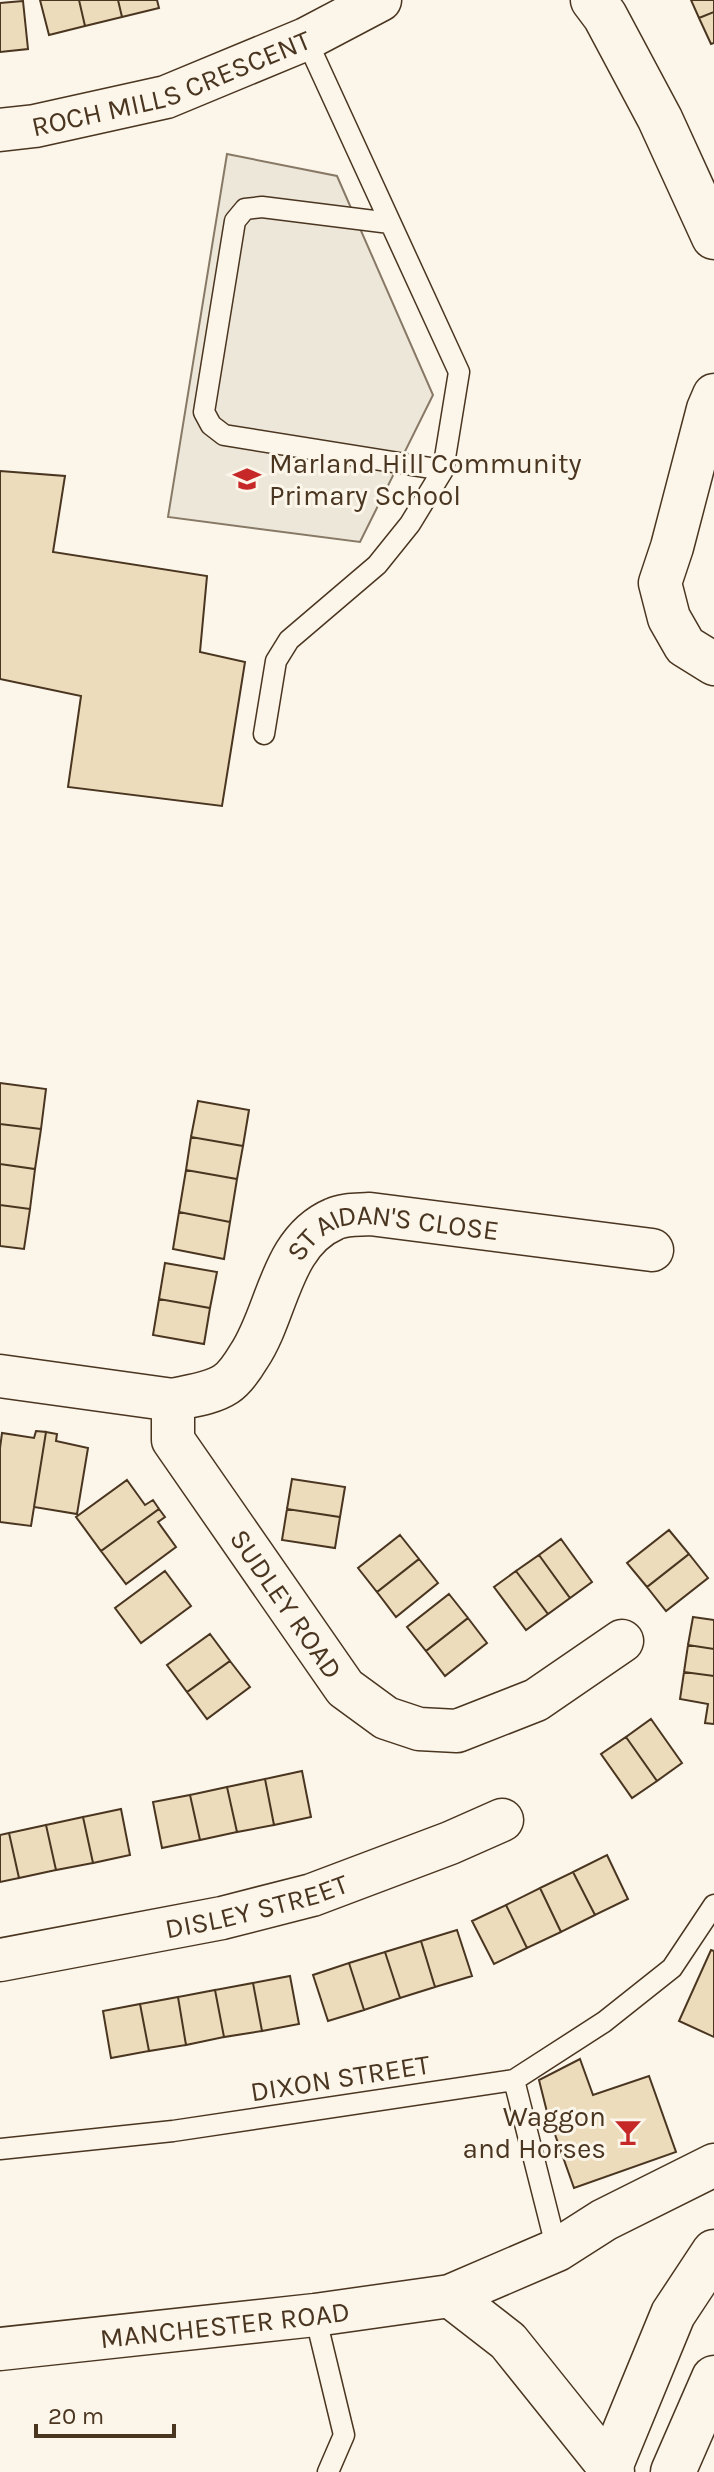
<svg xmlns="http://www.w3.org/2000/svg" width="714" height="2472" viewBox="0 0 714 2472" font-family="Karla,sans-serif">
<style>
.parking{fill:#ede7d9;stroke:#887966;stroke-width:2}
.building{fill:#ecdcbc;stroke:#4a3520;stroke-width:2}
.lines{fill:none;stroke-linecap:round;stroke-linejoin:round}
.lane-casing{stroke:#4a3520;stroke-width:23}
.street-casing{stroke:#4a3520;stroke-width:45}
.secondary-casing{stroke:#4a3520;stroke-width:47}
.lane{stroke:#fbf6e9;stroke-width:20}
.street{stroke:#fbf6e9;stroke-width:42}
.secondary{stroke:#fbf6e9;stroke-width:44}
.labels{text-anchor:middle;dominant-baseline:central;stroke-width:6;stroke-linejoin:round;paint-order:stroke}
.street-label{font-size:28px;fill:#4a3520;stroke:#fbf6e9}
.poi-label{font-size:28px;fill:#4a3520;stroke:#fbf6e9;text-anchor:start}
</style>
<rect width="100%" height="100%" fill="#fbf6e9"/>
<path class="parking" d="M227 154 337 176 433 395 360 542 168 517Z"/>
<path class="building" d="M40 0H79L85 26 49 35Z
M79 0H118L122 17 85 26Z
M118 0H157L159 8 122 17Z
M691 0H714V12L699 18Z
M23 1 28 49 0 52V3Z
M714 12V43L711 44 699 18Z
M0 471 65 476 53 552 207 576 200 652 245 662 222 806 68 787 81 696 0 679Z
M0 1083 46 1089 41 1129 0 1124Z
M198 1101 249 1110 243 1146 191 1137Z
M0 1124 41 1129 35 1169 0 1164Z
M191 1137 243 1146 237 1179 186 1170Z
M0 1164 35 1169 30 1209 0 1205Z
M186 1170 237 1179 230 1222 179 1212Z
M0 1205 30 1209 24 1249 0 1246Z
M179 1212 230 1222 224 1259 173 1249Z
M165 1263 217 1272 210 1308 159 1299Z
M159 1299 210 1308 204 1344 153 1335Z
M36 1431 46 1432 31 1526 0 1522V1448L2 1433 34 1438Z
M46 1432 57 1434 56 1441 88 1448 77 1514 34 1507Z
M292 1479 345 1487 340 1517 287 1509Z
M127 1480 145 1505 153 1500 159 1509 101 1551 76 1517Z
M159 1509 165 1517 158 1522 176 1547 126 1584 101 1551Z
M287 1509 340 1517 335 1548 282 1540Z
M669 1530 689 1554 647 1587 627 1563Z
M400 1535 419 1559 377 1592 358 1568Z
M561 1539 592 1582 570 1598 539 1555Z
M689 1554 708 1578 666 1611 647 1587Z
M539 1555 570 1598 548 1614 516 1571Z
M419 1559 438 1583 396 1617 377 1592Z
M165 1571 191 1606 141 1643 115 1608Z
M516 1571 548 1614 526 1630 494 1587Z
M449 1594 468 1618 426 1651 407 1627Z
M693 1617 714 1620V1649L688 1645Z
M468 1618 487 1643 445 1676 426 1651Z
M210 1634 230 1661 187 1692 167 1665Z
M688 1645 714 1649V1676L684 1672Z
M230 1661 250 1687 207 1719 187 1692Z
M684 1672 714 1676V1724L705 1723 708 1704 680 1699Z
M651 1719 682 1763 657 1781 626 1737Z
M626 1737 657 1781 632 1798 601 1754Z
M302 1771 311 1817 274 1825 265 1779Z
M265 1779 274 1825 237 1832 227 1787Z
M227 1787 237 1832 200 1840 190 1795Z
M190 1795 200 1840 162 1848 153 1802Z
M121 1809 130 1855 93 1863 83 1817Z
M83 1817 93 1863 56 1870 46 1825Z
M46 1825 56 1870 19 1878 9 1833Z
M9 1833 19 1878 0 1882V1835Z
M607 1855 628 1899 595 1915 573 1872Z
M573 1872 595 1915 561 1932 540 1888Z
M540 1888 561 1932 527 1948 506 1905Z
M506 1905 527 1948 494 1964 472 1921Z
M457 1930 472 1976 435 1987 421 1941Z
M421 1941 435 1987 400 1998 385 1952Z
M711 1950 714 1951V2037L679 2021Z
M385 1952 400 1998 364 2010 349 1963Z
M349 1963 364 2010 328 2021 313 1975Z
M290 1976 299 2024 262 2031 253 1983Z
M253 1983 262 2031 224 2037 215 1990Z
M215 1990 224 2037 186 2045 178 1997Z
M178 1997 186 2045 149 2051 140 2004Z
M140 2004 149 2051 111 2058 103 2011Z
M580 2059 593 2095 649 2076 676 2152 574 2188 547 2112 539 2080Z"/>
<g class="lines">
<g class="lane-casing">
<path id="lane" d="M390 223 262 207 245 209 235 221 204 412 211 425 224 435 443 470
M264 734 276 661 289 640 377 565 410 524 443 470 459 372 306 39
M514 2080 604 2022 672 1968 714 1905
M0 2149 173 2131 514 2080 557 2250
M315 2315 344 2435 328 2472"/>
</g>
<g class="street-casing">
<g id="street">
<path id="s1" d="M0 130 35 126 166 97 306 39 380 0"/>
<path d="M714 395 708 409 672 547 660 583 669 618 685 646 714 664"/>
<path id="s2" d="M0 1376 173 1400V1440L345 1688 386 1718 419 1729 457 1731 536 1700 622 1641"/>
<path id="s3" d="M173 1400C189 1396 211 1394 226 1384 235 1378 243 1366 249 1356 278 1313 280 1242 334 1219 344 1214 359 1215 370 1214L652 1250"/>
<path id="s4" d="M0 1960 222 1918 312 1895 450 1843 502 1820"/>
<path d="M450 2296 508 2341 613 2472"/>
<path id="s5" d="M0 2349 315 2315 450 2296 557 2250 604 2220 714 2165"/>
</g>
</g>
<g class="secondary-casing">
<path id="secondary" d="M593 0 605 16 660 119 714 237
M608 2472 673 2314 714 2252
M673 2472 714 2378"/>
</g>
<use href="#lane" class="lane"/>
<use href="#street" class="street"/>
<use href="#secondary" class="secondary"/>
</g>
<defs>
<g id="school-bare" transform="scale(2.16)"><path d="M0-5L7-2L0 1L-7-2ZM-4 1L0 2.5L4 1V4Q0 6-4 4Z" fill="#c62828" stroke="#fbf6e9" stroke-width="2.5" paint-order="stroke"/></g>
<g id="bar-bare" transform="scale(2.16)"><path d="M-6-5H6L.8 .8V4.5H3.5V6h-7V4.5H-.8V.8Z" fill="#c62828" stroke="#fbf6e9" stroke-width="2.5" paint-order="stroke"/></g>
</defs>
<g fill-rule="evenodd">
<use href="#school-bare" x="247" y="479"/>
<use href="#bar-bare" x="628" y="2132"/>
</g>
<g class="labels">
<g class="street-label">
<text stroke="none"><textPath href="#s1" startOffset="178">ROCH MILLS CRESCENT</textPath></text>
<text stroke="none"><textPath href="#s3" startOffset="312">ST AIDAN'S CLOSE</textPath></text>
<text stroke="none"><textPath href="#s2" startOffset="414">SUDLEY ROAD</textPath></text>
<text stroke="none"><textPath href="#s4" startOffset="262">DISLEY STREET</textPath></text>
<text transform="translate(340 2078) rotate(-9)">DIXON STREET</text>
<text stroke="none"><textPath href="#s5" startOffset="226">MANCHESTER ROAD</textPath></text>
</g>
<g class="poi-label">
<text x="269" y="463">Marland Hill Community<tspan x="269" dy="32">Primary School</tspan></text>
<text x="606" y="2116" text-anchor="end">Waggon<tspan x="606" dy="32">and Horses</tspan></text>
</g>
</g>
<path d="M36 2424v12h138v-12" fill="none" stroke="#4a3520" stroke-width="4"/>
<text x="48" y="2424" font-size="24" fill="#4a3520" stroke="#fbf6e9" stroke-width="6" paint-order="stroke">20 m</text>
</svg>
